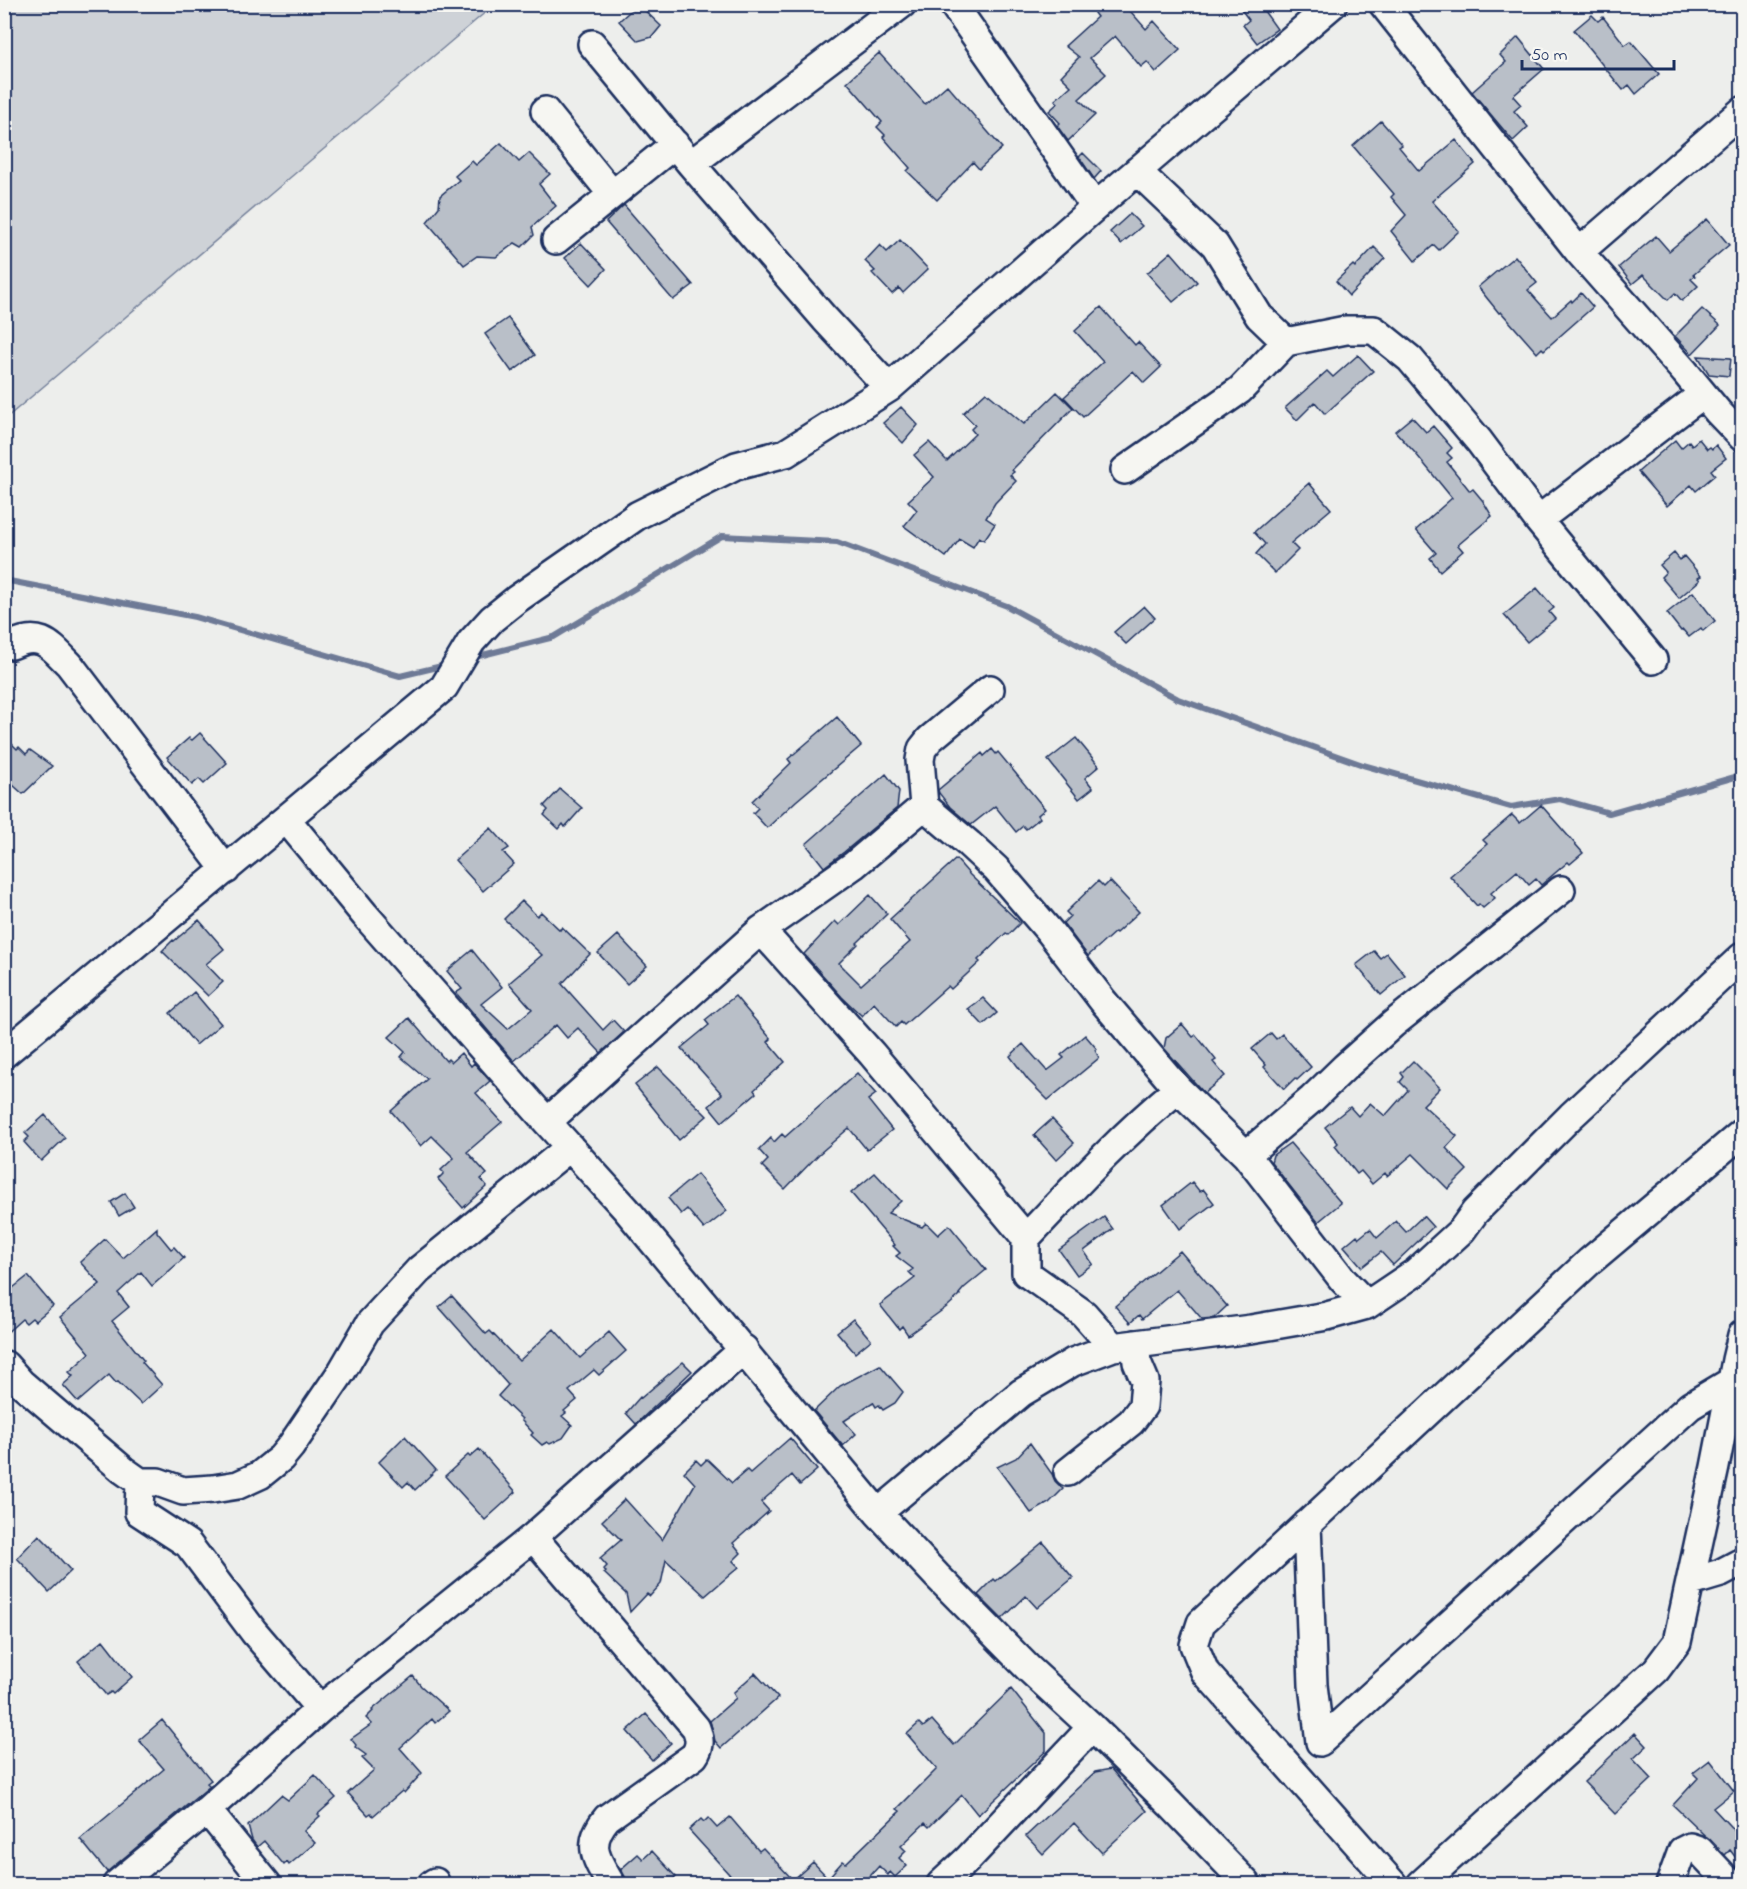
<svg xmlns="http://www.w3.org/2000/svg" width="1747" height="1889" viewBox="0 0 1747 1889" font-family="'Indie Flower',sans-serif">
<style>
.green{fill:#ced2d7;stroke:#74809a;stroke-width:1.5}
.lines{fill:none;stroke-linecap:round;stroke-linejoin:round}
.stream{stroke:#6e7a96;stroke-width:6}
.building{fill:#b9bfc8;stroke:#1b2f5e;stroke-width:1.5}
.minor-casing{stroke:#1b2f5e;stroke-width:32}
.minor{stroke:#f6f6f2;stroke-width:27}
</style>
<rect width="100%" height="100%" fill="#edeeec"/>
<filter id="ink" filterUnits="userSpaceOnUse"><feTurbulence type="fractalNoise" baseFrequency=".0167" numOctaves="2"/><feDisplacementMap in="SourceGraphic" scale="12" xChannelSelector="R" yChannelSelector="G"/><feConvolveMatrix kernelMatrix="1 2 1 2 8 2 1 2 1" color-interpolation-filters="sRGB"/></filter>
<g filter="url(#ink)">
<path class="green" d="M5 4H494V5L5 419Z"/>
<g class="lines">
<path class="stream" d="M4 580 195 617 400 676 446 665
M471 658 554 637 722 536 837 542 1007 606 1178 699 1363 765 1511 807 1560 799 1609 813 1742 775"/>
</g>
<path class="building" d="M638 4 661 26 652 37 638 41 619 21Z
M1104 4H1124L1146 29 1154 21 1180 50 1156 72 1147 62 1141 67 1115 36 1090 58 1106 74 1079 99 1095 115 1068 141 1057 126 1060 123 1049 111 1058 103 1055 100 1071 86 1061 76 1079 57 1065 46 1097 17 1094 13Z
M1237 4H1259L1277 29 1257 43 1243 25 1249 20Z
M1592 15 1598 21 1603 17 1625 45 1631 41 1659 74 1636 94 1629 85 1623 90 1574 30Z
M1518 37 1544 69 1513 96 1521 105 1514 111 1528 127 1513 141 1472 92 1506 62 1500 55Z
M879 53 925 104 947 85 1002 148 979 169 973 162 937 200 907 171 910 168 883 137 885 135 877 127 882 122 847 82Z
M1381 121 1402 145 1399 147 1419 171 1456 140 1475 164 1432 201 1459 231 1439 250 1434 245 1415 261 1391 231 1406 215 1391 197 1394 194 1353 146Z
M501 143 519 162 529 153 550 174 539 184 556 206 532 227 534 235 522 247 515 243 496 257 477 256 464 265 427 222 439 207 440 196 459 180 455 176 472 161 476 165Z
M1083 153 1101 171 1094 179 1079 157Z
M624 205 693 285 673 300 606 222Z
M1130 214 1142 226 1121 244 1110 232Z
M1707 219 1729 245 1693 275 1695 276 1691 279 1698 286 1682 301 1675 293 1668 300 1643 275 1632 284 1619 267 1656 236 1669 251Z
M900 240 928 269 903 293 899 288 892 294 872 273 875 271 865 261 880 245 887 252Z
M581 243 606 269 591 285 565 258Z
M1374 247 1385 258 1349 296 1336 281 1353 265 1355 267Z
M1171 252 1197 282 1173 302 1147 273Z
M1515 256 1537 283 1528 290 1552 317 1571 300 1572 302 1581 293 1593 307 1544 350 1542 348 1537 353 1501 312 1499 313 1478 287Z
M1101 307 1135 345 1138 342 1161 367 1144 383 1133 371 1083 417 1064 397 1103 362 1075 331Z
M1702 309 1720 325 1692 354 1675 336Z
M508 318 535 355 512 372 485 334Z
M1358 355 1373 371 1325 414 1315 402 1297 420 1285 408 1327 371 1333 377Z
M1698 356 1731 358 1729 376 1709 374Z
M986 392 1024 424 1057 392 1073 408 1012 470 1014 472 1010 475 1016 481 995 503 986 518 995 524 984 540 979 537 973 547 960 539 946 557 904 526 917 510 908 501 934 477 914 455 929 442 947 461 975 434 971 429 975 425 963 413Z
M901 407 918 425 903 443 883 423Z
M1412 417 1426 432 1433 426 1452 448 1447 453 1452 458 1447 462 1470 491 1473 489 1483 501 1492 516 1458 545 1463 551 1440 571 1430 558 1436 553 1416 530 1452 498 1416 454 1395 431Z
M1699 439 1707 449 1710 447 1712 449 1716 445 1726 458 1711 470 1715 475 1696 491 1691 485 1667 506 1638 472 1675 440 1681 448 1689 441 1692 445Z
M1309 483 1331 509 1291 543 1298 550 1275 573 1256 554 1265 544 1254 532Z
M1674 553 1680 560 1684 556 1701 576 1698 578 1700 580 1679 598 1661 577 1666 572 1660 565Z
M1537 588 1554 608 1549 612 1555 619 1527 642 1504 615Z
M1693 592 1715 621 1703 631 1701 628 1689 637 1683 630 1681 631 1667 613Z
M1144 606 1155 618 1126 644 1114 632Z
M837 717 861 746 796 801 767 828 753 813 758 808 752 801 791 763 788 759Z
M200 733 227 763 204 784 199 779 192 785 167 757 189 738 192 740Z
M4 736 17 749 19 747 26 754 30 750 52 766 23 794 4 777Z
M1076 738 1099 766 1085 778 1093 788 1079 799 1048 760Z
M992 749 996 754 998 752 1045 809 1038 815 1040 818 1026 829 1023 826 1016 832 995 806 971 825 950 807 939 793 938 790 982 753 984 756Z
M886 774 899 791 897 808 844 852 824 867 806 844Z
M560 789 582 808 565 827 563 824 559 829 544 815 548 810 544 806Z
M1541 805 1583 853 1570 864 1568 862 1541 885 1536 879 1529 885 1517 871 1491 893 1495 898 1483 908 1479 904 1477 906 1450 876 1487 844 1483 840 1512 815 1520 823Z
M491 828 509 848 503 852 514 864 483 891 455 860Z
M956 859 970 875 1020 923 1008 935 1006 933 978 960 980 962 951 989 948 986 904 1025 901 1022 896 1027 874 1003 862 1016 842 997 804 954 835 921 839 925 870 895 887 914 857 943 858 944 839 963 861 985 910 942 890 919Z
M1098 881 1104 887 1110 881 1139 912 1116 933 1115 932 1088 956 1063 923 1070 916 1066 912Z
M522 901 537 916 541 912 560 930 562 927 590 954 562 984 603 1030 613 1020 624 1032 601 1053 578 1028 567 1038 556 1025 514 1061 456 993 462 989 447 971 472 950 502 987 481 1004 508 1029 532 1009 509 983 542 955 504 919Z
M199 920 224 949 206 964 223 982 208 996 162 951 173 940 174 941Z
M618 935 647 966 627 984 598 953Z
M1374 951 1380 958 1387 953 1405 975 1381 995 1356 965Z
M194 992 221 1024 196 1045 170 1013Z
M735 996 771 1039 768 1042 785 1062 754 1090 756 1093 722 1122 709 1106 722 1094 681 1048 709 1025 705 1020Z
M983 998 997 1013 983 1025 968 1009Z
M409 1018 446 1061 448 1059 451 1062 461 1053 471 1066 474 1063 490 1081 476 1093 502 1122 467 1152 487 1174 481 1179 487 1186 463 1208 438 1179 444 1173 441 1170 454 1158 432 1136 421 1146 391 1111 427 1079 401 1057 405 1052 389 1037Z
M1182 1024 1193 1037 1196 1035 1216 1060 1213 1062 1225 1076 1204 1093 1164 1048 1166 1038Z
M1271 1033 1276 1039 1282 1034 1311 1067 1297 1080 1295 1078 1284 1089 1264 1067 1266 1065 1252 1049Z
M1085 1035 1097 1049 1095 1050 1099 1058 1048 1100 1028 1080 1010 1056 1023 1044 1047 1071 1064 1058 1061 1055Z
M1413 1061 1440 1088 1423 1105 1457 1136 1446 1148 1467 1170 1448 1189 1413 1154 1387 1176 1385 1173 1372 1184 1361 1171 1357 1174 1335 1146 1338 1143 1325 1127 1350 1107 1358 1116 1370 1103 1385 1116 1408 1090 1400 1082 1404 1077 1401 1073Z
M658 1067 707 1116 679 1140 635 1085Z
M857 1073 876 1094 868 1100 892 1130 867 1150 849 1128 819 1154 785 1189 762 1166 768 1160 759 1150 771 1138 774 1142 782 1134 785 1137Z
M45 1115 65 1138 41 1161 24 1142 29 1137 25 1133Z
M1052 1119 1074 1143 1056 1160 1034 1135Z
M1290 1143 1341 1203 1318 1222 1271 1162 1273 1155Z
M875 1173 901 1201 888 1213 922 1227 926 1223 938 1235 949 1225 986 1270 964 1288 959 1294 960 1295 948 1306 908 1335 902 1326 899 1329 880 1305 915 1278 909 1272 913 1269 896 1256 900 1253 893 1246 895 1245 851 1193Z
M697 1174 727 1211 704 1229 687 1209 681 1214 668 1198Z
M1192 1182 1200 1192 1203 1189 1214 1203 1180 1229 1163 1205Z
M125 1193 134 1207 119 1216 111 1202Z
M1423 1216 1433 1227 1393 1265 1381 1252 1362 1267 1344 1246 1357 1235 1359 1238 1370 1229 1377 1238 1396 1221 1406 1232Z
M1104 1217 1113 1229 1084 1251 1093 1264 1077 1275 1059 1250Z
M157 1228V1232L171 1249 174 1247 184 1258 152 1286 141 1272 118 1293 129 1307 112 1321 144 1361 142 1362 162 1385 141 1404 118 1382 116 1383 109 1375 78 1402 63 1385 73 1376 69 1372 90 1353 60 1317 100 1284 80 1262 105 1239 123 1258Z
M1180 1251 1227 1306 1214 1318 1202 1319 1177 1290 1142 1319 1139 1315 1130 1323 1115 1306Z
M28 1276 53 1306 35 1321 32 1318 26 1323 22 1319 4 1335V1295Z
M452 1296 486 1334 490 1331 519 1361 554 1329 580 1358 609 1332 626 1351 599 1375 594 1370 569 1391 577 1400 564 1411 566 1413 562 1416 572 1425 563 1438 550 1444 547 1442 542 1445 531 1435 533 1433 521 1420 522 1419 498 1396 508 1385 439 1307Z
M853 1319 871 1340 855 1353 837 1332Z
M683 1362 692 1371 636 1424 626 1413 640 1397 641 1398Z
M880 1365 903 1392 895 1403 883 1410 879 1405 876 1407 873 1402 844 1421 856 1434 843 1446 814 1411 840 1386Z
M405 1436 436 1470 415 1490 408 1482 403 1487 379 1462Z
M790 1438 817 1470 800 1485 792 1475 761 1502 769 1511 733 1543 741 1553 733 1561 739 1567 705 1596 666 1560 661 1584 650 1596 647 1594 630 1612 626 1594 604 1573 606 1572 604 1569 607 1566 600 1558 621 1540 602 1521 625 1499 662 1540 695 1484 684 1472 696 1460 701 1465 707 1459 732 1483 747 1470 750 1473Z
M1030 1443 1052 1474 1055 1481 1063 1489 1049 1503 1031 1513 997 1467 1016 1458Z
M479 1449 516 1492 485 1520 445 1476 468 1455 470 1457Z
M39 1535 53 1549 52 1550 71 1571 49 1592 17 1558Z
M1043 1542 1073 1578 1037 1608 1026 1596 1002 1619 978 1595 994 1579 996 1581Z
M103 1640 132 1677 113 1694 111 1692 106 1695 78 1661Z
M755 1673 778 1698 721 1748 715 1741 710 1721 736 1698 733 1693Z
M413 1676 421 1686 449 1711 435 1723 432 1719 400 1748 422 1773 404 1793 402 1791 373 1816 371 1813 368 1815 348 1793 374 1770 362 1758 366 1755 355 1747 356 1745 351 1739 372 1724 366 1718 373 1711 372 1710Z
M1011 1689 1046 1733V1751L978 1815 962 1795 929 1827 925 1823 901 1846 906 1851 899 1858 907 1866 895 1877 890 1872 888 1875 879 1866 863 1884H738L689 1830 701 1819 704 1822 708 1818 717 1828 730 1817 759 1851 763 1848 793 1880 813 1862 828 1878 843 1861 846 1863 900 1811 897 1809 937 1769 907 1734 919 1723 923 1727 932 1720 954 1745Z
M646 1714 671 1743 652 1760 627 1731Z
M162 1720 211 1780 207 1783 210 1786 107 1872 80 1839 164 1769 139 1740Z
M1635 1733 1647 1746 1633 1759 1652 1779 1615 1814 1584 1782Z
M1710 1760 1734 1791 1713 1808 1743 1840V1867L1730 1850 1725 1855 1673 1805 1698 1778 1693 1773Z
M1111 1769 1147 1811 1102 1853 1074 1823 1043 1854 1026 1836 1095 1772Z
M315 1775 336 1798 318 1814 320 1816 304 1831 315 1843 289 1865 287 1862 284 1865 264 1841 257 1847 252 1840 248 1826 281 1795 288 1800Z
M652 1851 676 1877 669 1884H629L621 1869 638 1854 643 1859Z"/>
<g class="lines">
<g class="minor-casing">
<path id="minor" d="M953 4 1095 207
M1383 4 1579 252 1685 372 1718 412 1742 437
M592 44 691 164
M545 111 612 194
M1137 171 1215 245 1259 316 1286 342 1346 330H1374L1410 359 1479 441 1538 520 1653 660
M556 240 675 144
M1579 252 1742 111
M889 388 825 319 691 164 902 4
M1125 470 1240 390 1286 342
M1538 520 1703 394
M12 645C40 631 50 645 69 664L226 870
M924 806 920 760 922 749 930 739 990 689
M287 820 365 915 547 1122 626 1209 878 1513 937 1576 1029 1669 1092 1727 1170 1804 1247 1884
M761 930 872 1054 1026 1238V1273L1084 1314 1113 1347
M4 1054 444 687 471 642 492 619 517 599 638 515 736 466 786 453 889 388 1095 207 1333 4
M1178 1089 1246 1155 1343 1280 1367 1305
M547 1122 761 930 854 865 924 806 969 844 996 869 1050 932 1103 1001 1178 1089C1123 1134 1075 1186 1026 1238
M1246 1155 1312 1099 1345 1067 1393 1024 1561 890
M5 1365 21 1383 123 1470 140 1482H158L183 1491 213 1489 238 1485 260 1475 281 1458 291 1446 342 1371 370 1323 419 1270 570 1147
M1068 1472 1131 1422 1143 1406 1145 1381 1137 1362 1135 1344
M140 1482 139 1512 188 1544 254 1632 320 1709
M878 1513 1021 1393 1073 1362 1113 1347 1251 1329 1327 1316 1367 1305 1416 1272 1462 1230 1475 1212 1571 1116 1742 957
M1307 1524 1313 1685 1320 1742 1690 1406 1732 1381
M533 1537 696 1728C700 1739 701 1746 694 1756L607 1818C585 1844 596 1859 611 1884
M1691 1582 1721 1573 1742 1562
M207 1810 267 1884
M117 1884 207 1810 320 1709 533 1537 744 1349
M432 1884 435 1882
M941 1884 967 1860 1092 1727
M1393 1884 1205 1672 1194 1645 1201 1623 1590 1261 1742 1133
M1421 1884 1656 1670 1677 1642 1715 1467 1736 1360 1742 1335
M1670 1884 1682 1851 1690 1847 1699 1850 1731 1884"/>
</g>
<use href="#minor" class="minor"/>
</g>
</g>
<rect width="1747" height="1889" fill="none" stroke="#f6f6f2" stroke-width="24"/>
<rect x="12" y="12" width="1723" height="1865" fill="none" stroke="#1b2f5e" stroke-width="2" filter="url(#ink)"/>
<path d="M1522 60v9h152v-9" fill="none" stroke="#1b2f5e" stroke-width="3"/>
<text x="1531" y="60" font-size="18" fill="#1b2f5e" stroke="#f6f6f2" stroke-width="4.5" paint-order="stroke">50 m</text>
</svg>
